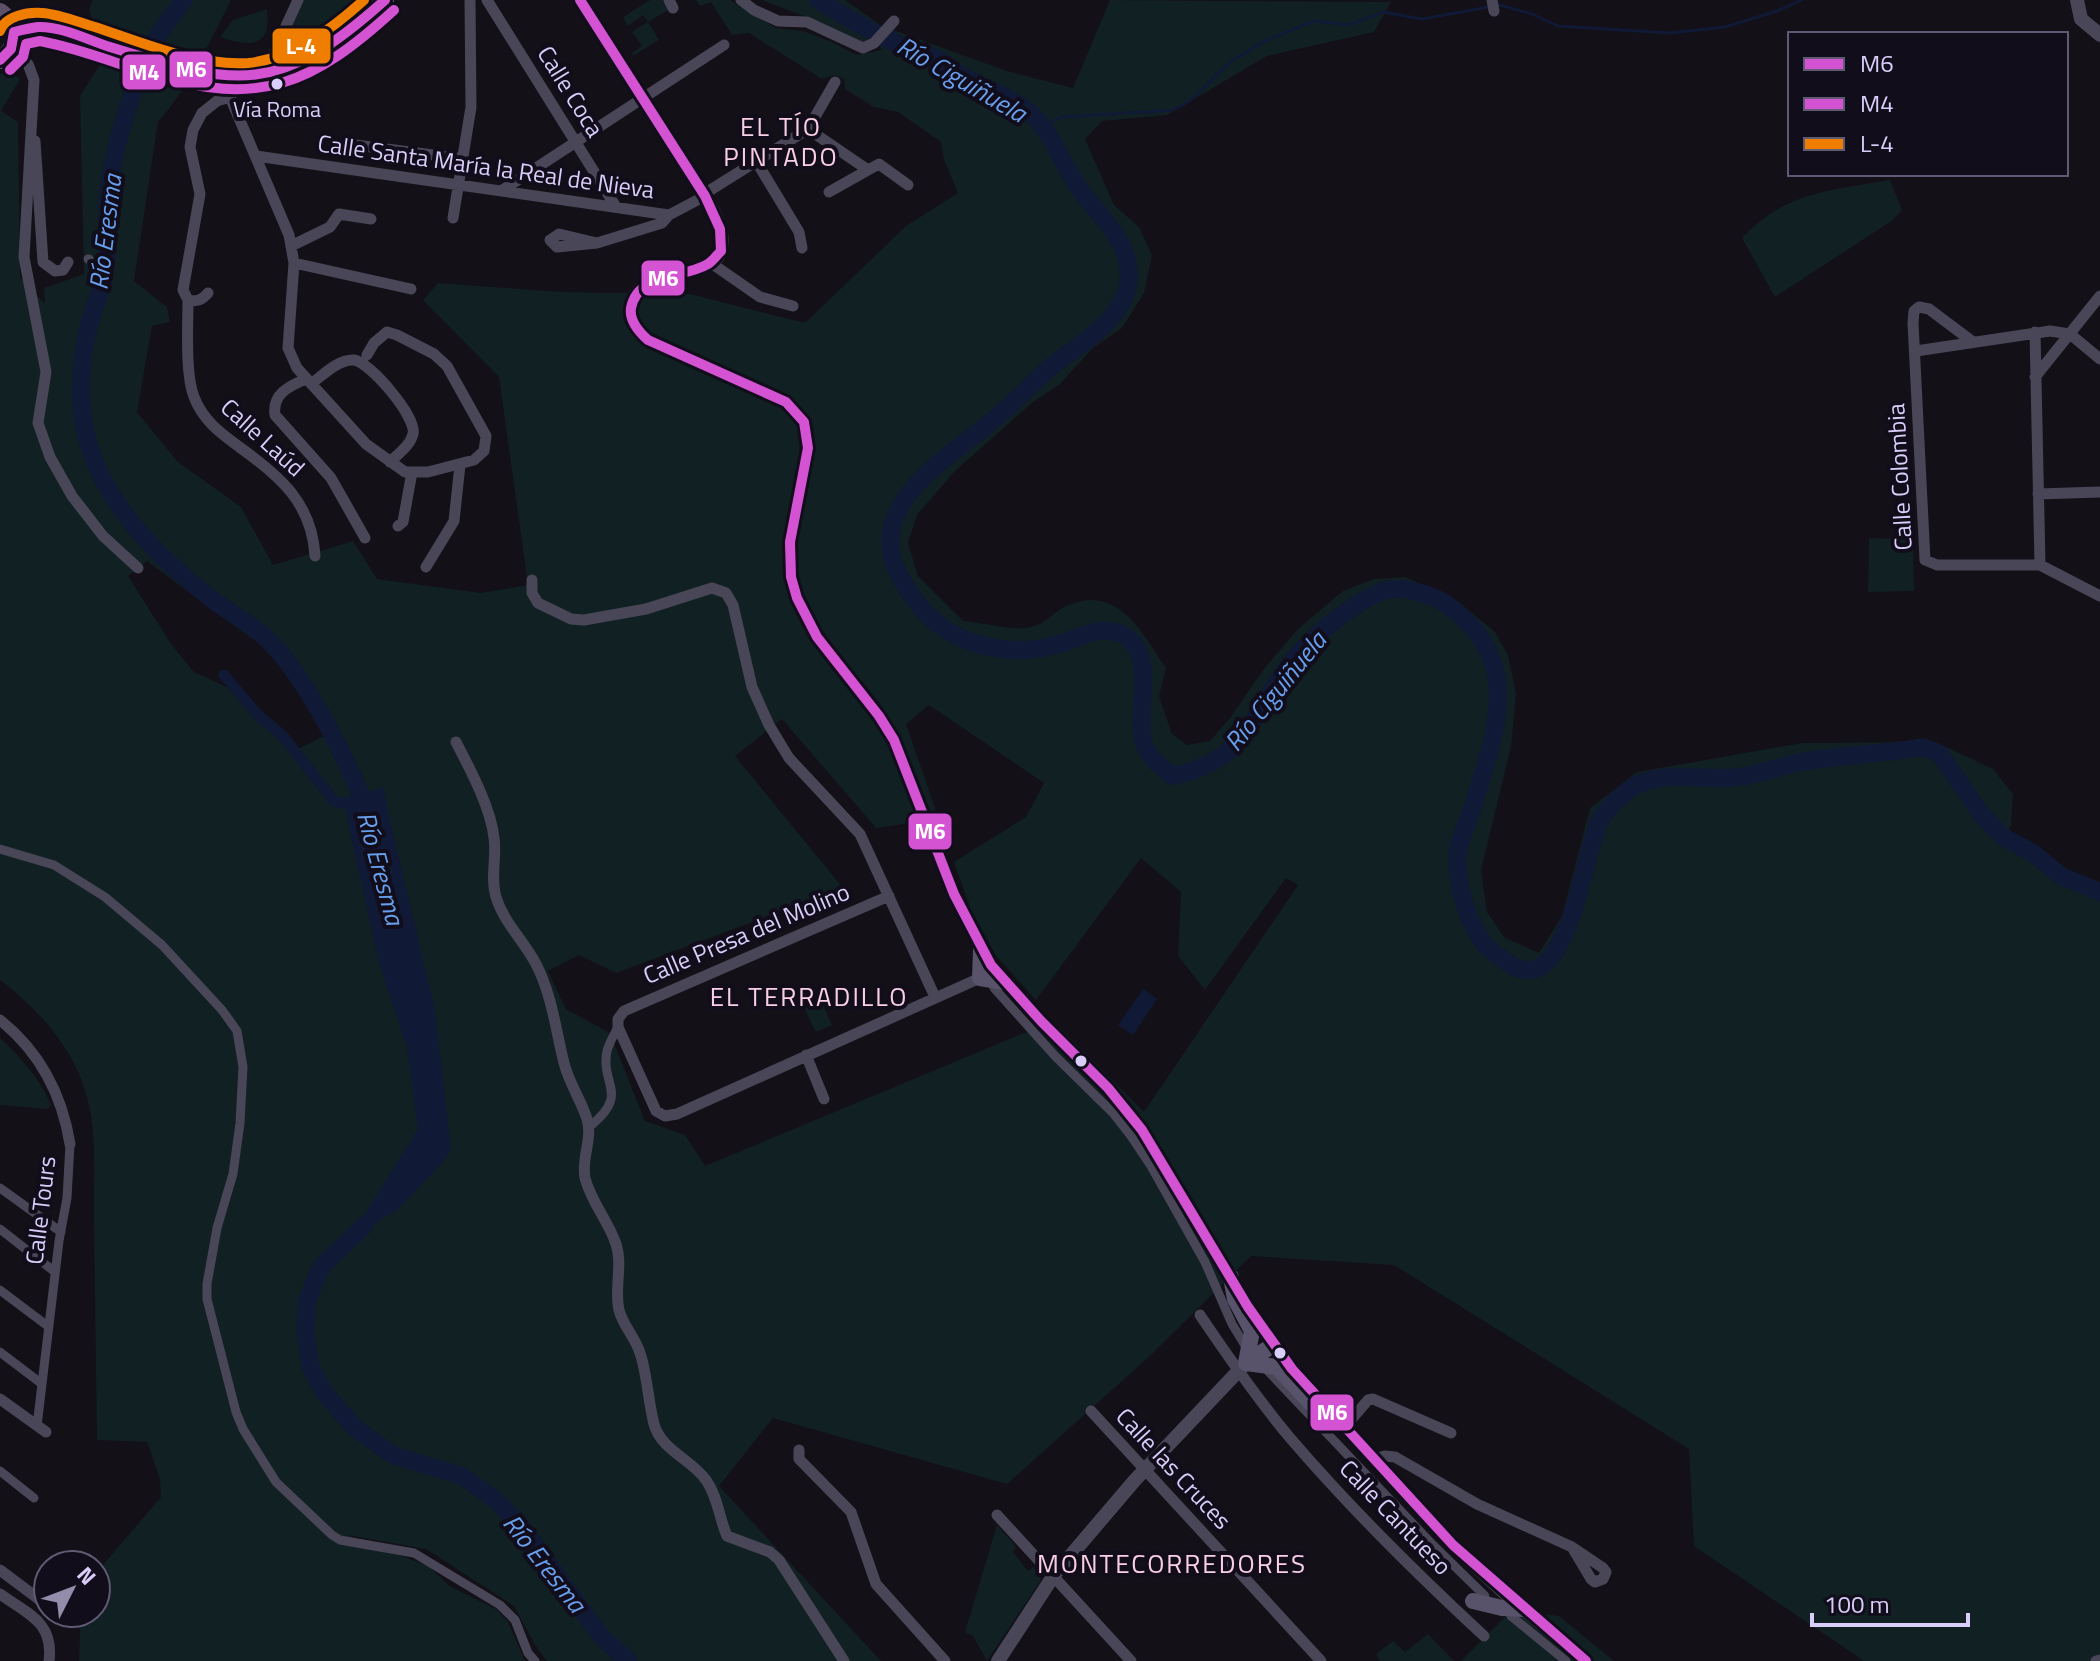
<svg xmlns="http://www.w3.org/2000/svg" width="2100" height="1661" viewBox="0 0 2100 1661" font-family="'Titillium Web',sans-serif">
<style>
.green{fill:#112023;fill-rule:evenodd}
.water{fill:#101935}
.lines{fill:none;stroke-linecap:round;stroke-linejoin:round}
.stream{stroke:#101935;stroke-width:3}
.canal{stroke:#101935;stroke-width:11}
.river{stroke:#101935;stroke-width:18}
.pedestrian{stroke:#494658;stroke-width:9}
.minor{stroke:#494658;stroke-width:11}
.tertiary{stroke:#494658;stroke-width:14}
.secondary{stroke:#58536a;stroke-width:16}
.primary{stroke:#5d5169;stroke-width:18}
.bus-1-casing{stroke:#120d1b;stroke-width:16}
.bus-2-casing{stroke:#120d1b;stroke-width:16}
.bus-3-casing{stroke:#120d1b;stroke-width:16}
.bus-1{stroke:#d353d3;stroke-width:10}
.bus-2{stroke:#d353d3;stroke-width:10}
.bus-3{stroke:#ef7e00;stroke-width:10}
.bus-dot{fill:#d8cef9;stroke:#120d1b;stroke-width:3}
.labels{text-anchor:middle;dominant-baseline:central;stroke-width:8;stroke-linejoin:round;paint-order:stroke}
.bus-label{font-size:22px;fill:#d8cef9;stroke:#120d1b}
.street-label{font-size:24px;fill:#d8cef9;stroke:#120d1b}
.water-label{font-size:26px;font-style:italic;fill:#689fed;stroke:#120d1b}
.neighbourhood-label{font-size:26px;letter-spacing:2px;fill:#f9cfe5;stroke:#120d1b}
.line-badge{stroke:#120d1b;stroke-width:3}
.badge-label{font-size:22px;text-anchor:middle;font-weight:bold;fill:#fff}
</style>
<rect width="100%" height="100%" fill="#131018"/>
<path class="green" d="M93 0H231C210 42 189 87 158 122L134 281 167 307 170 322 152 326 137 412 178 462 241 507 273 565 353 541 377 579 481 593 528 585 499 377 423 300 438 283 561 292 690 294 805 323 906 226 958 193 944 160 941 142 898 112 874 107 845 89 844 79 835 75 822 79 749 33 732 35 711 2 700 6 696 0H730L776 28 803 31 832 42 856 55 882 50 875 40 870 43 854 40 823 23 761 0H845L882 26 1007 71 1073 88 1110 0 1391 2 1374 32 1267 56 1167 115 1102 121 1085 139 1114 205 1139 227 1152 255 1144 293 1122 328 1093 348 1060 384 1033 402 955 471 917 515 908 543 918 576 963 621C982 622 1007 630 1025 628 1044 627 1052 612 1068 605 1119 584 1142 633 1166 668L1159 696 1172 734 1187 745 1210 741 1230 718 1263 670 1298 629 1343 591 1374 579 1405 577 1459 602 1495 632 1508 655 1516 693 1511 747 1481 870 1487 912 1504 937 1539 953 1562 916 1590 808 1637 772 1802 743 1936 742 1993 769 2013 794 2011 825 2006 839 2033 853 2061 876 2100 892V1661H1864L1694 1546 1689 1449 1394 1265 1251 1256 1150 1356 1007 1484 773 1418 719 1486 881 1661H547L535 1645 514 1606 426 1549 347 1535 428 1566 451 1587 496 1609 508 1622 525 1661H79L81 1613H96V1573L161 1497 160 1479 147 1442 97 1440C96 1367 95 1294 94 1221 93 1180 98 1134 86 1094 73 1047 38 1009 0 980V74L9 71 20 79 1 111 18 122 20 277 45 304 44 288 84 274 80 96 103 60 89 9ZM147 561 252 639 256 637 287 671 306 698 326 735 298 749 285 732 231 689 194 672 171 644 128 576ZM929 705 1044 783 1026 817 954 862 971 910 996 956 1036 1000 1141 858 1181 892 1178 956 1205 990 1286 878 1298 885 1144 1112 1059 1027 1024 1033 705 1166 685 1135 645 1121 610 1033 566 1009 548 971 579 955 616 973 843 888 735 756 782 719 876 828 939 819 906 724Z
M302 0H360L330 26 284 48 285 39Z
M650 0H664L670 9 648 22 659 40 633 56 632 53 642 46 632 32 648 22 643 15 628 26 623 17Z
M267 9C272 49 249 47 220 37L233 20Z
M1890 180 1902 210 1893 220 1775 297 1742 238C1784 192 1832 190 1890 180Z
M1869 538 1913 539 1914 591 1868 592Z
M817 992 832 1025 816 1032 800 1000Z
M0 1038C20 1056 41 1080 51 1105L48 1109 0 1105Z
M997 1525 1016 1546 1013 1552 1028 1571 1034 1567 1041 1580 987 1661 973 1636 965 1632Z
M1512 1610 1559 1616 1614 1661H1461Z
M1428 1634 1454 1661H1380L1376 1654 1393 1641 1405 1652Z"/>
<path class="water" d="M384 787 388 812 435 1010 451 1148 444 1161 398 1209 348 1241 418 1129 407 1048 378 960 343 799Z
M1143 989 1157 999 1133 1035 1118 1025Z"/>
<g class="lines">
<path class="stream" d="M1043 126 1062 117 1173 110 1190 101 1230 62 1263 42 1314 21 1349 25 1383 12 1422 19 1500 5 1532 14 1558 26 1670 33 1725 27 1777 11 1802 0"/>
<path class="canal" d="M224 675 258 715 283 736 334 801 341 803 358 800"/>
<path class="river" d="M184 0C176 11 166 22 159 34 136 74 112 149 108 196 107 218 108 240 106 262 105 282 96 302 90 321 83 346 80 373 81 399 84 484 149 551 213 600 230 613 252 624 267 639 304 673 353 769 369 817
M818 0C843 16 869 30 895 43 910 50 927 53 942 62 947 65 952 70 957 73 980 87 1008 95 1029 112 1053 132 1062 166 1081 191 1103 220 1137 248 1127 289 1119 320 1082 344 1058 361 1036 378 1019 398 998 416 950 458 856 506 903 582 911 595 922 611 934 621 968 649 1018 657 1059 644 1081 637 1103 623 1125 636 1158 656 1134 713 1144 744 1150 759 1161 767 1173 776 1251 760 1251 710 1294 659 1312 638 1334 619 1358 604 1366 599 1378 592 1387 590 1402 586 1430 594 1443 602 1527 659 1496 731 1471 812 1466 827 1456 846 1457 861 1458 890 1468 923 1486 946 1492 952 1500 957 1507 962 1570 1008 1583 845 1602 817 1608 808 1621 795 1630 789 1662 768 1702 782 1738 777 1759 775 1780 766 1801 762 1841 755 1883 754 1923 747L1940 754 1981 814 2003 837 2033 853 2061 876 2100 892
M365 1225 321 1267 307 1300 305 1332 310 1365 323 1391 355 1428 393 1455 462 1476 496 1500 523 1529 601 1636 628 1661"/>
<path class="pedestrian" d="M88 259H89
M0 849 54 865 105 897 162 945 222 1010 237 1031 243 1067 240 1123 233 1174 217 1228 207 1284V1299L236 1412 243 1429 276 1482 332 1535 340 1540 414 1553 500 1605 515 1620 528 1653 535 1661
M994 988 1055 1056 1113 1113 1131 1136 1151 1166 1205 1262 1232 1324 1246 1347
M589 1127C631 1094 600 1085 607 1051 609 1043 614 1035 618 1027
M0 1188 61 1232
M0 1229 55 1272
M0 1290 49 1327
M0 1352 42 1384
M1266 1369 1433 1545 1485 1596
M37 1426 59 1241 67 1198 70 1144
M0 1471 34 1498
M1511 1616 1566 1661"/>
<path class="minor" d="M487 0 616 207
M669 0 673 8
M741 0 754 10 778 21 807 22 863 48 874 43 894 21
M1492 0 1494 11
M11 49 28 64 34 80 24 257 46 372 38 423 50 457 72 496 103 536 138 568
M270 61 298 0
M231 77 230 97 289 235 294 263 288 348 297 368 366 444 405 472H428L474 460 484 451 486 436 447 366 434 354 397 335 387 332 374 343 367 355
M808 129 868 170 829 192
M35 141 43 262 55 271 63 270 68 262
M356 145 464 159
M256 156 669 215 705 196
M756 161 799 232 802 248
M868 170 879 164 908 185
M501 191 724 45
M704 194 808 129 835 82
M453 218 471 107 470 0
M597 243 557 247 550 240 559 234 597 243 662 223 669 215
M291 246 330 227 339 214 371 219
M294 263 411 289
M711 263 760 297 793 306
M208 293C202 300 197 302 188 300L183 290 200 194 190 147 193 130 202 113 217 101 230 97
M188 300C188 326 185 374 194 397 203 420 219 432 238 446 280 476 312 503 315 556
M2035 332 2040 565
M1973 342 1929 309 1919 307 1914 311 1913 323 1925 560 1937 565H2040L2100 596
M1916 351 2050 331 2070 334 2100 359
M2035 377 2100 296
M306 379C289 386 272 394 275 415L331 478 365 538
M311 384C323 375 338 359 354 360 370 362 417 417 413 434 410 446 398 454 390 462
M2038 494 2100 492
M398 526 403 522 412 472
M426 567 454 521 460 465
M532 580V593L538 603 571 619 584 620 646 609 712 588 726 593 733 605 752 687 769 725 789 758 860 834 935 997
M456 742C470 769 491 808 494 838 497 858 490 877 496 897 504 923 524 941 536 964 552 995 556 1031 564 1063 569 1083 581 1100 587 1119 593 1139 581 1158 585 1178 591 1202 609 1222 616 1244 623 1265 614 1288 619 1310 623 1326 635 1337 640 1353 647 1373 648 1401 654 1424 661 1450 691 1459 706 1480 718 1497 719 1518 727 1536L770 1552 779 1560 844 1661
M889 896 624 1011 618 1019V1027L656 1111 665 1116 677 1114 980 978
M0 1020C40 1052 62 1095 70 1144
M806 1055 824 1099
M1200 1315C1229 1358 1258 1400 1291 1439 1351 1509 1417 1574 1484 1636
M0 1399 46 1432
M1091 1411 1321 1661
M1344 1428 1368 1400 1373 1399 1451 1433
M799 1450V1459L851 1512 876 1584 945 1661
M1373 1459 1385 1456 1395 1457 1477 1504 1572 1547 1603 1568 1606 1572 1603 1579 1595 1582 1591 1579 1572 1547
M997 1515 1131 1661
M0 1570 44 1603
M0 1594C28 1614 54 1622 49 1661
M2096 1661 2100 1660"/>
<path class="tertiary" d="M580 0 705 196C769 304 634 249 631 309 631 323 638 333 648 340L786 402 804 422 808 448 790 542 791 577 797 598 817 637 879 716 894 740 954 894 991 965 1041 1021 1108 1088 1142 1130 1248 1307 1292 1369 1453 1545 1505 1593 1586 1661
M2077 0 2081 19 2100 35
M998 1661 1054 1575 1135 1480 1246 1363"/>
<path class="secondary" d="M981 950 980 978 1004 982
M1231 1277 1235 1299 1252 1331 1246 1363
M1246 1363 1277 1367 1323 1416 1338 1422
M1246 1363 1273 1345
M1473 1601 1502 1608 1523 1609"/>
<path class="primary" d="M0 12C19 26 19 47 0 60
M14 32 31 28 47 29 199 73 241 77 298 62 325 49 347 34 385 0"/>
<g class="bus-1-casing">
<path id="bus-1" d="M580 0 705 196 720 229 721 251C717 255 713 261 708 264 683 279 638 272 631 308 629 321 639 332 648 340L786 402 804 422 808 448 790 542 791 577 797 598 817 637 879 716 894 740 954 894 991 965 1041 1021 1108 1088 1142 1130 1248 1307 1292 1369 1453 1545 1586 1661
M0 60 11 49 14 32C22 30 30 28 38 27 61 26 88 40 110 47 239 87 278 96 385 0"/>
</g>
<g class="bus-2-casing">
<path id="bus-2" d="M10 70 23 57 26 44 40 41C78 48 115 63 151 74 260 108 313 84 394 10"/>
</g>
<g class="bus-3-casing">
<path id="bus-3" d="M0 31C5 16 27 12 42 13 59 14 78 22 95 27 143 43 196 66 248 63 292 59 332 29 364 0"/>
</g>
<use href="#bus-1" class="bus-1"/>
<use href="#bus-2" class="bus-2"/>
<use href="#bus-3" class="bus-3"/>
</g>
<g class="bus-dot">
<circle cx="277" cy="84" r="7"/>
<circle cx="1081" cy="1061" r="7"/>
<circle cx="1280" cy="1353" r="7"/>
</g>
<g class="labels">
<g class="bus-label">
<text x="277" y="109">Vía Roma</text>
</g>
<g class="street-label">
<text transform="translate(571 91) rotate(58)">Calle Coca</text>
<text transform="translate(486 166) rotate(8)">Calle Santa María la Real de Nieva</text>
<text transform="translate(263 437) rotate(42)">Calle Laúd</text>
<text transform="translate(1899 477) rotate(-93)">Calle Colombia</text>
<text transform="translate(746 933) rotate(-23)">Calle Presa del Molino</text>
<text transform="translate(40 1210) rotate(-83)">Calle Tours</text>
<text transform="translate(1174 1468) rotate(47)">Calle las Cruces</text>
<text transform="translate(1396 1517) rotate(46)">Calle Cantueso</text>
</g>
<g class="water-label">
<text transform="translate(962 79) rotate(30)">Río Ciguiñuela</text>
<text transform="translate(105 232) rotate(-83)">Río Eresma</text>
<text transform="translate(1275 691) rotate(-51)">Río Ciguiñuela</text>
<text transform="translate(381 868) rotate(75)">Río Eresma</text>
<text transform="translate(545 1563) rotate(52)">Río Eresma</text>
</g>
<g class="neighbourhood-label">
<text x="781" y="126">EL TÍO<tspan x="781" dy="30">PINTADO</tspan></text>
<text x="809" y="996">EL TERRADILLO</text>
<text x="1172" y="1563">MONTECORREDORES</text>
</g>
</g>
<g class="line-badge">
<rect x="271" y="27" width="61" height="38" rx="8" fill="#ef7e00"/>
<rect x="168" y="50" width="46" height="39" rx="8" fill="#d353d3"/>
<rect x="121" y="53" width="46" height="38" rx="8" fill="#d353d3"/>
<rect x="640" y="259" width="46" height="38" rx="8" fill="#d353d3"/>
<rect x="907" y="812" width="46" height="39" rx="8" fill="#d353d3"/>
<rect x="1309" y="1393" width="46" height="39" rx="8" fill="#d353d3"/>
</g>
<g class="badge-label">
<text x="301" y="54">L-4</text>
<text x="191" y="77">M6</text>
<text x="144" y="80">M4</text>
<text x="663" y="286">M6</text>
<text x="930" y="839">M6</text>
<text x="1332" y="1420">M6</text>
</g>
<rect x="1788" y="32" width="280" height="144" fill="#120d1b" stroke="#615a74" stroke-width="2"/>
<rect x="1804" y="58" width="40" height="12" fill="#d353d3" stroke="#615a74" stroke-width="2"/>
<text x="1860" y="72" font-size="24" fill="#d8cef9">M6</text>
<rect x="1804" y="98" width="40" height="12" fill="#d353d3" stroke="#615a74" stroke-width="2"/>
<text x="1860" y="112" font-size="24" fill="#d8cef9">M4</text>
<rect x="1804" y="138" width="40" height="12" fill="#ef7e00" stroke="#615a74" stroke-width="2"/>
<text x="1860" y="152" font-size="24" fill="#d8cef9">L-4</text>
<g transform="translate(72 1589) rotate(48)"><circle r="38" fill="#120d1b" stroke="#615a74" stroke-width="2"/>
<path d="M0-6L14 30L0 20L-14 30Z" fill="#938caa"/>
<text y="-12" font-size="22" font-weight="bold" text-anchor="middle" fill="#d8cef9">N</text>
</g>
<path d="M1812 1613v12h156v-12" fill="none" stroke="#d8cef9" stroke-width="4"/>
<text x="1824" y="1613" font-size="24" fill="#d8cef9" stroke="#120d1b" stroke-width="6" paint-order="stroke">100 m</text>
</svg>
